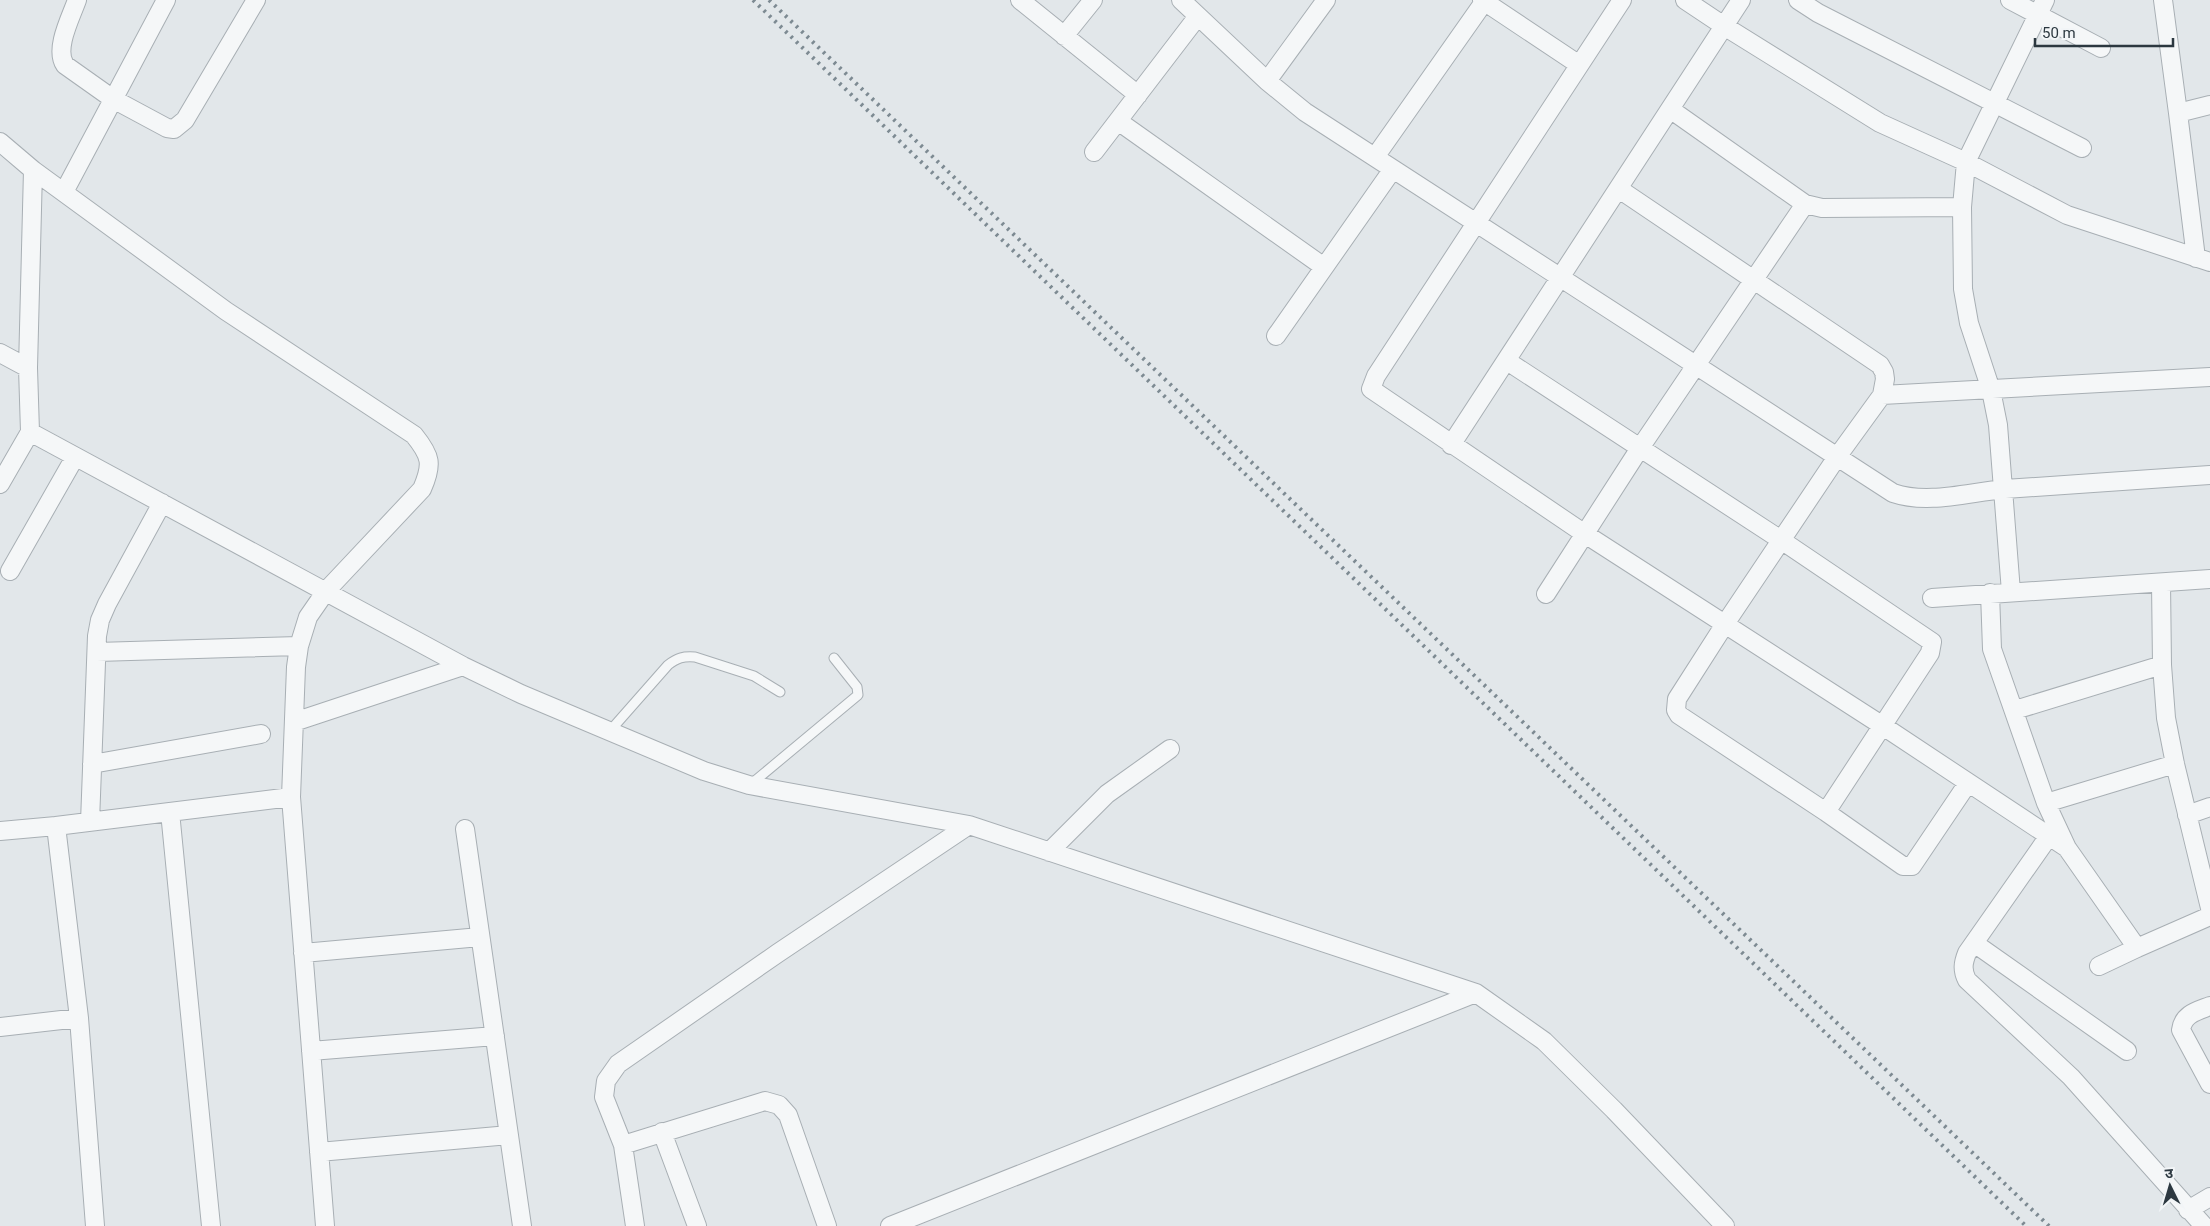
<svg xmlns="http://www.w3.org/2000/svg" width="2210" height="1226" viewBox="0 0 2210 1226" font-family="Roboto,'Noto Sans Devanagari',sans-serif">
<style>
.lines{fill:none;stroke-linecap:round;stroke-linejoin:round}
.service-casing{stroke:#a8afb4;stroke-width:11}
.minor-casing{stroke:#a8afb4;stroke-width:20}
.service{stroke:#f5f7f8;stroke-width:9}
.minor{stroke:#f5f7f8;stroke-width:18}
.rail{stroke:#7d8a92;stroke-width:4;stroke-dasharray:2.5 5;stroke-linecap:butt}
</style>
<rect width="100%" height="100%" fill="#e2e7ea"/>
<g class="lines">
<g class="service-casing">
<path id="service" d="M609 732 668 665C677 658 683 656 695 657L754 676 780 692
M750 785 858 695 857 687 834 658"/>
</g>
<g class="minor-casing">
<path id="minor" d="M77 0C71 17 54 49 65 65L113 99 167 128 174 129 185 120 256 0
M1020 0 1138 95
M1181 0 1267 81 1305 112 1893 493C1928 505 1969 492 2005 489 2073 484 2142 480 2210 475
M1482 0 1578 64
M1622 0 1376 376 1371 389 1585 534 1883 726 2067 848
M1685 0 1724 26 1880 123 1966 162 2067 215 2210 262
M1798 0 1818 13 2082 148
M2010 0 2101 48
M2163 0 2178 113
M1064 36 1093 0
M1267 81 1326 0
M1670 109 1805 204
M1118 121 1324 267
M0 142 33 170 28 368 30 432 0 484
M1094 152 1198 16
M1375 157 1484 2
M33 170 226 311 414 435C431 456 433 464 422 489L326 591 308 617 299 646 296 667 291 797 56 826 79 1018 95 1226
M1619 189 1880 365 1884 372 1885 379 1882 395 1837 457 1725 624 1677 699 1676 710 1679 715 1826 812 1903 866H1912L1968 783
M64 192 166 0
M2196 258 2178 113 2210 105
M1276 336 1393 169
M0 353 28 368
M1507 361 1781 540 1932 642 1930 653 1826 812
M1882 395 2210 377
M30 432 463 666 521 694 704 771 749 785 969 825 1476 993 1544 1041 1614 1110 1725 1226
M1451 445 1741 0
M10 571 75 457
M2161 583 2162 665 2166 718 2175 764 2210 908
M2011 592 1998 425 1991 390 1969 323 1963 289 1962 207 1966 162 2045 0
M1990 593 1992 649 2046 803 2067 848 2137 948 2099 966
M1546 594 1640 448 1805 204 1822 208 1962 207
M1932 598 2210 579
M97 652 299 646
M2015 710 2162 665
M294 722 463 666
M92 764 261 734
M291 797 325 1226
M2046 803 2175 764
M170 812 211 1226
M2187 815 2210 807
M90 822 97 636 100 620 107 604 162 503
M465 829 522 1226
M0 831 56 826
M2049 836 1967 953C1963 963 1962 970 1967 980L2071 1077 2204 1226
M1049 852 1107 794 1170 749
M1974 943 2127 1051
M2137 948 2210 916
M303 953 480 937
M2210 1006C2197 1011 2183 1014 2181 1030L2210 1084
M0 1027 79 1018
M311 1051 495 1036
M662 1132 697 1226
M623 1145 765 1101 779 1105 788 1115 827 1226
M319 1152 509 1135
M2188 1210 2210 1197
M635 1226 623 1145 604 1097 606 1081 618 1064 778 953 969 825
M890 1226 1476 993"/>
</g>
<use href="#service" class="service"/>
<use href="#minor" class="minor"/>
<path class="rail" d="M753 0 2026 1226
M769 0 2049 1226"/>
</g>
<g transform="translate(2170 1186) rotate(355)" stroke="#f2f5f7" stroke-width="4" paint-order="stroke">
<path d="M0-4L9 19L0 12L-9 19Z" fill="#2c3840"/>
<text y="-8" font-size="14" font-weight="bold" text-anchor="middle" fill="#2c3840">उ</text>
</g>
<path d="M2035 38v8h138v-8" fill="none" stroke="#2c3840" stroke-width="2.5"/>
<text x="2042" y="38" font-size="15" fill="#2c3840" stroke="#f2f5f7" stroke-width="4" paint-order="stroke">50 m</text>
</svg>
